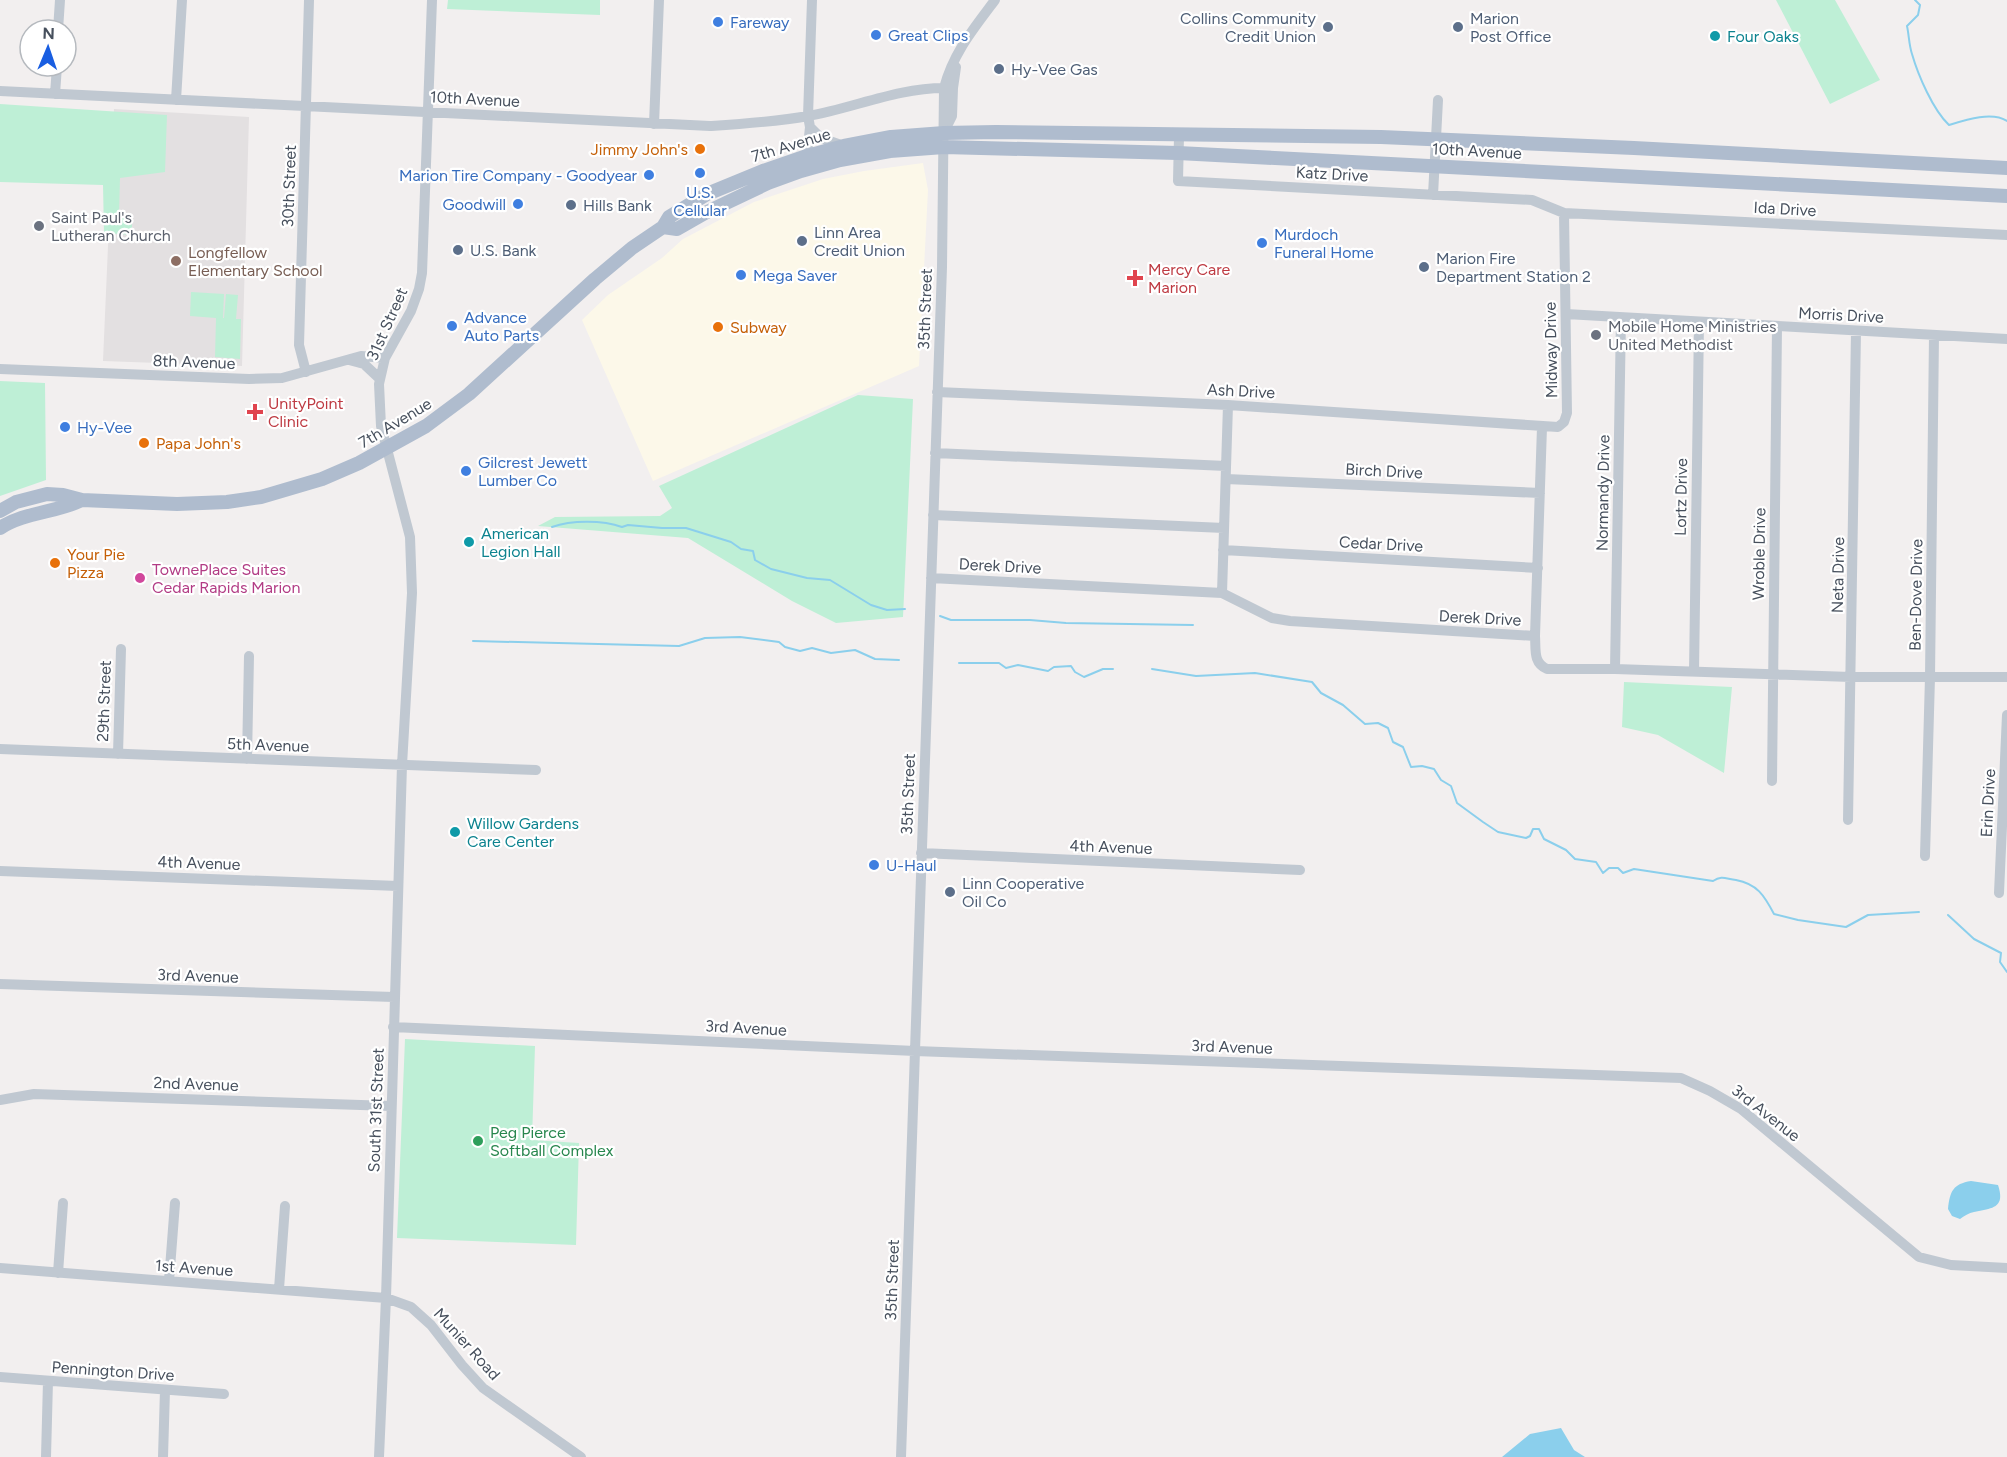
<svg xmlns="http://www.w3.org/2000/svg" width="2007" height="1457" viewBox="0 0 2007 1457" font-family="Figtree,sans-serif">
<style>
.commercial{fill:#fcf8e9}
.education{fill:#e3e0e1}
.green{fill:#beefd6}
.water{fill:#8bcfec}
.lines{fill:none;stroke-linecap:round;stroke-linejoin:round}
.stream{stroke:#8bcfec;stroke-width:2}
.minor{stroke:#c0c8d1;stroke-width:10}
.major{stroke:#afbcce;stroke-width:14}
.shop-dot{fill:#3f7fe0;stroke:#fff;stroke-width:2}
.service-dot{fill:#5c6f8a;stroke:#fff;stroke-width:2}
.culture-dot{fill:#0f9aa8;stroke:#fff;stroke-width:2}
.food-dot{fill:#e8710a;stroke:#fff;stroke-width:2}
.worship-dot{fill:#6b7280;stroke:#fff;stroke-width:2}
.education-dot{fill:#8d6e63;stroke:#fff;stroke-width:2}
.health-dot{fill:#e0444e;stroke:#fff;stroke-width:2}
.hotel-dot{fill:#d1479c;stroke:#fff;stroke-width:2}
.leisure-dot{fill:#2e9e5b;stroke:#fff;stroke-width:2}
.labels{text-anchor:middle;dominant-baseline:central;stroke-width:4.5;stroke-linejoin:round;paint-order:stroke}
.service-label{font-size:16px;fill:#4e5e75;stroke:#fff;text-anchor:start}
.shop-label{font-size:16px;fill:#366cbe;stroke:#fff;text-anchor:start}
.culture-label{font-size:16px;fill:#0d838f;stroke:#fff;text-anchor:start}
.street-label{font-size:16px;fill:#47505d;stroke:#fff}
.food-label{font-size:16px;fill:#c56008;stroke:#fff;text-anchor:start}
.worship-label{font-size:16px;fill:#5b616d;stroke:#fff;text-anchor:start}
.education-label{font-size:16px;fill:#785e54;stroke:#fff;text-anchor:start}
.health-label{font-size:16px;fill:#be3a42;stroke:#fff;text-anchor:start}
.hotel-label{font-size:16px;fill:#b23c85;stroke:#fff;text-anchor:start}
.leisure-label{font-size:16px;fill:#27864d;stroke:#fff;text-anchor:start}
</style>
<rect width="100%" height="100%" fill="#f2efef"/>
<path class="commercial" d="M923 163 928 190 919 366 653 481 582 320 608 295 662 258 683 239 754 202 823 179 864 171Z"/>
<path class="education" d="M114 109 249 117 242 366 103 361Z"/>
<path class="green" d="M448 0H600V15L447 9Z
M1776 0H1835L1880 80 1830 104Z
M0 104 167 115 165 172 120 178 119 215 132 218V235L104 233 103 185 0 182Z
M191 292 224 294 223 318H224L226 294 238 295 236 319H241L240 359 215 357 216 318 190 316Z
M0 381 45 383 46 480 0 496Z
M858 395 913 399 903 617 836 623 792 601 688 538 538 526 555 517 660 516 672 508 659 486Z
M1624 682 1732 687 1724 773 1658 735 1622 727Z
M405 1039 535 1046 532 1140 579 1143 576 1245 397 1238Z"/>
<path class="water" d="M1971 1181 1998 1185C2006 1209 1991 1208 1974 1212 1969 1213 1964 1216 1960 1219L1952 1216 1948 1209C1950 1191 1953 1184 1971 1181Z
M1561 1428 1574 1450 1585 1457H1502L1530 1434Z"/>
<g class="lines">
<path class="stream" d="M1915 0 1920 5 1918 15 1907 26C1909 35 1909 45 1912 54 1918 75 1933 110 1949 125 1965 120 1992 111 2007 121
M552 527C571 520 603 520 622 527L628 525 662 528H686L731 542 741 549 753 551 755 560 771 569 807 578 830 580 871 605 887 610 905 609
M940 616 951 620H1030L1066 623 1193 625
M473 641 679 646 705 638 740 637 779 642 785 647 800 651 812 648 831 653 855 650 875 659 899 660
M959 663H999L1006 668 1018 665 1048 671 1054 667 1071 666 1075 672 1084 677 1103 669H1113
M1152 669 1196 676 1255 673 1312 682 1321 693 1343 705 1365 724 1378 723 1388 728 1393 742 1403 747 1411 767 1422 766 1434 769 1441 780 1451 786 1457 803 1483 822 1498 832 1526 838 1530 836 1533 829H1539L1544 839 1566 850 1575 859 1596 862 1603 873 1609 868H1618L1623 873 1634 869 1713 881C1722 875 1726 879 1736 880 1757 884 1764 895 1774 914L1798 920 1846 927 1868 915 1919 912
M1948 915 1974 939 2001 953 2000 962 2007 972"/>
<path class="minor" d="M58 30 60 0
M0 91 710 126C742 124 775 122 808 116 854 108 897 88 944 88
M55 94 57 66
M176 100 182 0
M654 124 659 0
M810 127 821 138 844 146
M945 130 952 116 953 88 956 67
M1179 136 1178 181 1532 200 1564 213 2007 235
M807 156 810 127 808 116 812 0
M1433 195 1438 100
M1566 314 2007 339
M349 360 364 364 380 379
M0 369 249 379 282 378 361 356 385 358
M306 372 299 345 309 0
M937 392 1228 405 1558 427 1564 422 1567 413 1564 213
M1542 427 1535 636C1536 650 1533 663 1547 669H1615L1851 677H2007
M935 453 1226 466
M1226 479 1540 493
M933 515 1224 528
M1223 550 1538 568
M931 578 1222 593 1272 618 1290 621 1535 636
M1222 593 1228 405
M1615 669 1621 318
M1694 672 1699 322
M0 749 536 770
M118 754 121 649
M247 759 249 656
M1772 781 1777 326
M1848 820 1856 331
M921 853 1300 870
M1925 856 1930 677 1934 335
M0 871 398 886
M1999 893 2007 715
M0 984 394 997
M393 1027 915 1051 1681 1078 1710 1091 1741 1109 1919 1257 1951 1265 2007 1268
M0 1100 34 1094 391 1106
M0 1268 386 1298 411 1307 431 1325 462 1365 483 1388 581 1457
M58 1273 63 1203
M169 1281 175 1203
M279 1289 285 1206
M0 1377 224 1394
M46 1457 48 1381
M163 1457 165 1390
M379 1457 386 1298 402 765 412 593 410 537 381 426 379 384 385 358 411 311 419 289 422 273 432 0
M901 1457 942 267 944 88C953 53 974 28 995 0"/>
<path class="major" d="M663 227 677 229 705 213 768 183 801 171 840 160 890 151 944 147 1178 153 2007 196
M0 511 16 502 47 494 63 495 82 500 177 504 227 502 261 497 322 479 359 463 426 426 469 394 595 279 632 248 663 227 669 217 707 194 763 171 807 156 844 146 891 137 944 133 996 132 1381 137 1634 148 2007 168
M0 528C25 512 55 513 82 500"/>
</g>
<g class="shop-dot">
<circle cx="718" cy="22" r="6"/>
<circle cx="876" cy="35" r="6"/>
<circle cx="700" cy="173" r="6"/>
<circle cx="649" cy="175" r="6"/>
<circle cx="518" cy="204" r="6"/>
<circle cx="1262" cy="243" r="6"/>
<circle cx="741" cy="275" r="6"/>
<circle cx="452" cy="326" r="6"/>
<circle cx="65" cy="427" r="6"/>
<circle cx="466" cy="471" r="6"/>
<circle cx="874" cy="865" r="6"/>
</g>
<g class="service-dot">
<circle cx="1328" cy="27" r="6"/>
<circle cx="1458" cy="27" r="6"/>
<circle cx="999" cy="69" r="6"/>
<circle cx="571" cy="205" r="6"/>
<circle cx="802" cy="241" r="6"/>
<circle cx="458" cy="250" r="6"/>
<circle cx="1424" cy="267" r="6"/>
<circle cx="950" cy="892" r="6"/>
</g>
<g class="culture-dot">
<circle cx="1715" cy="36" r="6"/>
<circle cx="469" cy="542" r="6"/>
<circle cx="455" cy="832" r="6"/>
</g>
<g class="food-dot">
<circle cx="700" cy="149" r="6"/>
<circle cx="718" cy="327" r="6"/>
<circle cx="144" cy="443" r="6"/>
<circle cx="55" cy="563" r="6"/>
</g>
<g class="worship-dot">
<circle cx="39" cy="226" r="6"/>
<circle cx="1596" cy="335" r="6"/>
</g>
<circle class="education-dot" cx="176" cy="261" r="6"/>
<g class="health-dot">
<path d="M1132 269h6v6h6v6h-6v6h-6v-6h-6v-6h6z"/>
<path d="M252 403h6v6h6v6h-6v6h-6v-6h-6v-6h6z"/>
</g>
<circle class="hotel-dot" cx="140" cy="578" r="6"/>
<circle class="leisure-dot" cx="478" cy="1141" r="6"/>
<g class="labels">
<g class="service-label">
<text x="1316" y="18" text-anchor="end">Collins Community<tspan x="1316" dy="18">Credit Union</tspan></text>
<text x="1470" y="18">Marion<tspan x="1470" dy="18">Post Office</tspan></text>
<text x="1011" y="69">Hy-Vee Gas</text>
<text x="583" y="205">Hills Bank</text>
<text x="814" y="232">Linn Area<tspan x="814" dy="18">Credit Union</tspan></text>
<text x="470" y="250">U.S. Bank</text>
<text x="1436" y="258">Marion Fire<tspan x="1436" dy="18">Department Station 2</tspan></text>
<text x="962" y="883">Linn Cooperative<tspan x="962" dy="18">Oil Co</tspan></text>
</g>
<g class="shop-label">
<text x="730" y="22">Fareway</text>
<text x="888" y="35">Great Clips</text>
<text x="637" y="175" text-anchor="end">Marion Tire Company - Goodyear</text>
<text x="700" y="192" text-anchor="middle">U.S.<tspan x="700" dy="18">Cellular</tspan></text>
<text x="506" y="204" text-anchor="end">Goodwill</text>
<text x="1274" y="234">Murdoch<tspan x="1274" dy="18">Funeral Home</tspan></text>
<text x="753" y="275">Mega Saver</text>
<text x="464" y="317">Advance<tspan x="464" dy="18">Auto Parts</tspan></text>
<text x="77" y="427">Hy-Vee</text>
<text x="478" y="462">Gilcrest Jewett<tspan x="478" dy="18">Lumber Co</tspan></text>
<text x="886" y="865">U-Haul</text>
</g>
<g class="culture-label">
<text x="1727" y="36">Four Oaks</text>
<text x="481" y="533">American<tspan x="481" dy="18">Legion Hall</tspan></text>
<text x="467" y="823">Willow Gardens<tspan x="467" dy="18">Care Center</tspan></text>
</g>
<g class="street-label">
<text transform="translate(475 99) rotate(3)">10th Avenue</text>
<text transform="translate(791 145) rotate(-17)">7th Avenue</text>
<text transform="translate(1477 151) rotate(3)">10th Avenue</text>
<text transform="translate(1332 174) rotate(3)">Katz Drive</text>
<text transform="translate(289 186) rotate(-88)">30th Street</text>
<text transform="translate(1785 209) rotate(3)">Ida Drive</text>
<text transform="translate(925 309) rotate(-88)">35th Street</text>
<text transform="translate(1841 315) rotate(3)">Morris Drive</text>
<text transform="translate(387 324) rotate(-66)">31st Street</text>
<text transform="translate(1551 350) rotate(-91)">Midway Drive</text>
<text transform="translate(194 362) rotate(2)">8th Avenue</text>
<text transform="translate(1241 391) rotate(3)">Ash Drive</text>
<text transform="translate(395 423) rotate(-31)">7th Avenue</text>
<text transform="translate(1384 471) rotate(3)">Birch Drive</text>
<text transform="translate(1603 493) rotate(-89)">Normandy Drive</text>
<text transform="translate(1681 497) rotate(-89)">Lortz Drive</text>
<text transform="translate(1381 544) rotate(3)">Cedar Drive</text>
<text transform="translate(1759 554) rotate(-89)">Wroble Drive</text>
<text transform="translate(1000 566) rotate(3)">Derek Drive</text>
<text transform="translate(1838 575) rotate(-89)">Neta Drive</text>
<text transform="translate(1916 595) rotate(-89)">Ben-Dove Drive</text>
<text transform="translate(1480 618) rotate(3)">Derek Drive</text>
<text transform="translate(104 701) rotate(-88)">29th Street</text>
<text transform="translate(268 745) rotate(2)">5th Avenue</text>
<text transform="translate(908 794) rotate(-88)">35th Street</text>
<text transform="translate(1988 803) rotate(-87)">Erin Drive</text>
<text transform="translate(1111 847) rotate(2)">4th Avenue</text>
<text transform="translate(199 863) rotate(2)">4th Avenue</text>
<text transform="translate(198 976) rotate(2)">3rd Avenue</text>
<text transform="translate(746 1028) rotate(3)">3rd Avenue</text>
<text transform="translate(1232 1047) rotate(2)">3rd Avenue</text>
<text transform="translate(196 1084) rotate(2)">2nd Avenue</text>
<text transform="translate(376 1110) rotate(-88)">South 31st Street</text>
<text transform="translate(1766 1113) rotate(38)">3rd Avenue</text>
<text transform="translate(194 1268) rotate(4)">1st Avenue</text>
<text transform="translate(892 1280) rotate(-88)">35th Street</text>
<text transform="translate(467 1344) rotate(48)">Munier Road</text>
<text transform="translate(113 1371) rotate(4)">Pennington Drive</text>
</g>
<g class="food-label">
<text x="688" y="149" text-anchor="end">Jimmy John's</text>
<text x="730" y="327">Subway</text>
<text x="156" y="443">Papa John's</text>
<text x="67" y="554">Your Pie<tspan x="67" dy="18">Pizza</tspan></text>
</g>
<g class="worship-label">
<text x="51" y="217">Saint Paul's<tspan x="51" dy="18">Lutheran Church</tspan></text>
<text x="1608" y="326">Mobile Home Ministries<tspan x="1608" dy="18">United Methodist</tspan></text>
</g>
<g class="education-label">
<text x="188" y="252">Longfellow<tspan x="188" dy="18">Elementary School</tspan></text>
</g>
<g class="health-label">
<text x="1148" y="269">Mercy Care<tspan x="1148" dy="18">Marion</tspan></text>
<text x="268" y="403">UnityPoint<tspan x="268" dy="18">Clinic</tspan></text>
</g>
<g class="hotel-label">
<text x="152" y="569">TownePlace Suites<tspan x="152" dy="18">Cedar Rapids Marion</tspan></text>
</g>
<g class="leisure-label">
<text x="490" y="1132">Peg Pierce<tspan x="490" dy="18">Softball Complex</tspan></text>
</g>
</g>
<g transform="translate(48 48) rotate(2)"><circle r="28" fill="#ffffff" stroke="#b5b9be" stroke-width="1.5"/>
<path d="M0-4.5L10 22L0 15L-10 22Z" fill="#195ee1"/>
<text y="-9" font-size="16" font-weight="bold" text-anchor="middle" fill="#47505d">N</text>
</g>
</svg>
